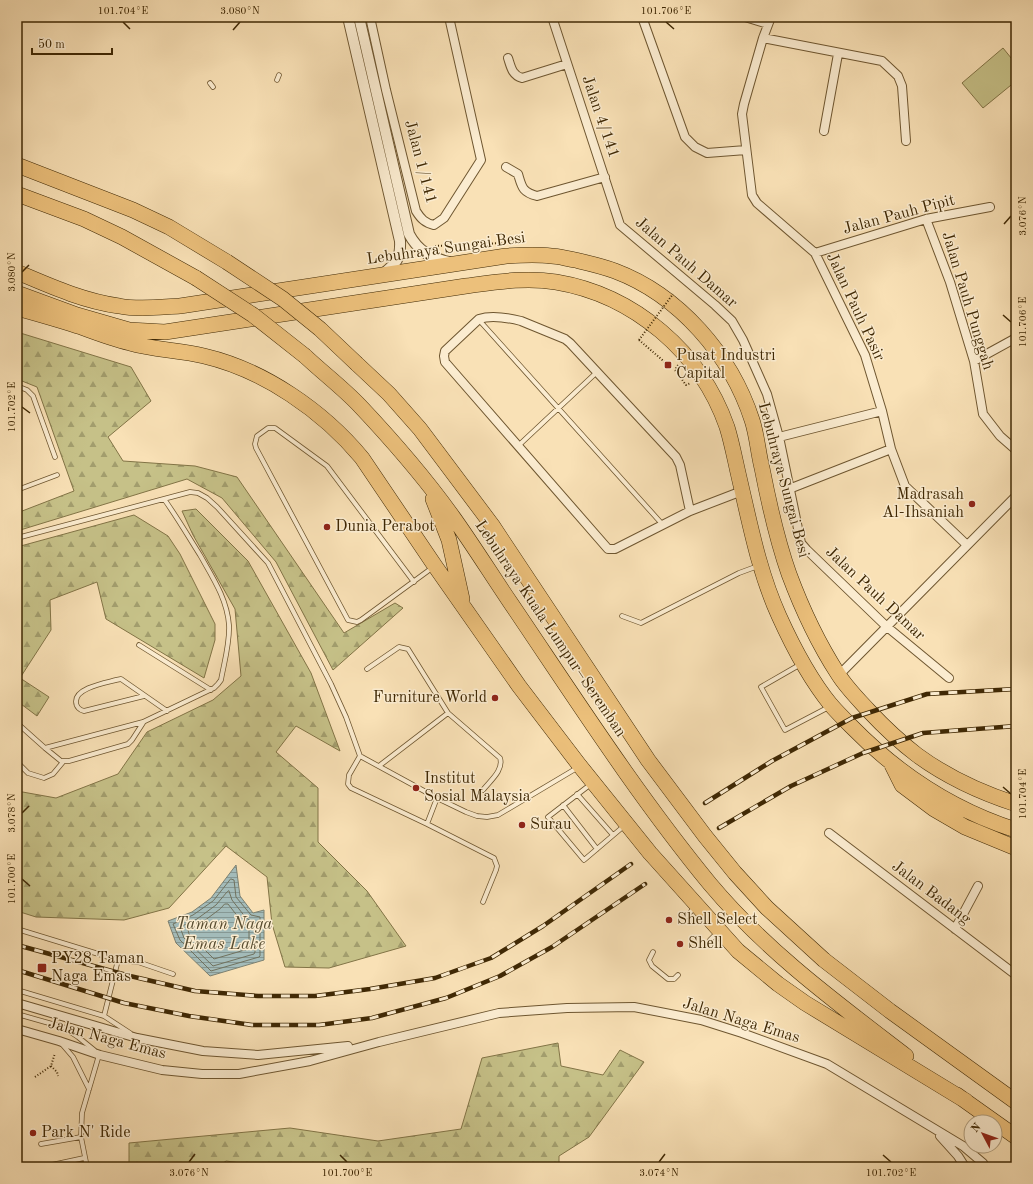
<svg xmlns="http://www.w3.org/2000/svg" width="1033" height="1184" viewBox="0 0 1033 1184" font-family="'Old Standard TT',serif">
<style>
.forest{fill:url(#forest-firs);stroke:#827446}
.garden{fill:#c6c188;stroke:#827446}
.water{fill:url(#water-rules);stroke:#7b8071}
.lines{fill:none;stroke-linecap:round;stroke-linejoin:round}
.shore{stroke:#71725e;stroke-width:1}
.service-casing{stroke:#6e5630;stroke-width:5.5}
.minor-casing{stroke:#6e5630;stroke-width:10}
.tertiary-casing{stroke:#6e5630;stroke-width:12}
.motorway-casing{stroke:#3f2804;stroke-width:16}
.path{stroke:#3f2804;stroke-width:2;stroke-dasharray:1 2;stroke-linecap:butt}
.service{stroke:#fbecd0;stroke-width:4}
.minor{stroke:#fbecd0;stroke-width:8}
.tertiary{stroke:#fbecd0;stroke-width:10}
.motorway{stroke:#ecc07b;stroke-width:15}
.rail-casing{stroke:#3f2804;stroke-width:4.5}
.rail{stroke:#fbecd0;stroke-width:3;stroke-dasharray:9;stroke-linecap:butt}
.motorway-bridge-casing{stroke:#3f2804;stroke-width:16;stroke-linecap:butt}
.path-bridge{stroke:#3f2804;stroke-width:2;stroke-dasharray:1 2;stroke-linecap:butt}
.motorway-bridge{stroke:#ecc07b;stroke-width:15}
.ticks{fill:none;stroke:#3f2804;stroke-width:1.5}
.poi-dot{fill:#8f2418;stroke:#fbecd0;stroke-width:1.5}
.labels{text-anchor:middle;dominant-baseline:central;stroke-width:3;stroke-linejoin:round;paint-order:stroke}
.street-label{font-size:16px;fill:#3f2804;stroke:#fbecd0}
.poi-label{font-size:16px;fill:#3f2804;stroke:#fbecd0;text-anchor:start}
.water-label{font-size:17px;font-style:italic;fill:#584d31;stroke:#fbecd0}
.neatline{fill:none;stroke:#3f2804;stroke-width:1.5}
.ticks-label{font-size:10px;text-anchor:middle;fill:#3f2804}
</style>
<defs>
<pattern id="forest-firs" width="22" height="20" patternUnits="userSpaceOnUse"><rect width="22" height="20" fill="#c6c188"/><path d="M5 1l3.5 6h-7zM16 11l3.5 6h-7z" fill="#a29d6d"/></pattern>
<pattern id="water-rules" width="6" height="5" patternUnits="userSpaceOnUse"><rect width="6" height="5" fill="#a3bbb9"/><path d="M0 2.5h6" fill="none" stroke="#869894"/></pattern>
</defs>
<rect width="100%" height="100%" fill="#f9e1b6"/>
<filter id="stains"><feTurbulence type="fractalNoise" baseFrequency=".005" numOctaves="4"/><feColorMatrix values="0 0 0 0 .2 0 0 0 0 .09 0 0 0 0 .02 0 0 0 .5 -.17"/></filter>
<radialGradient id="worn" r=".72"><stop offset=".6" stop-color="#630" stop-opacity="0"/><stop offset="1" stop-color="#630" stop-opacity=".3"/></radialGradient>
<path class="forest" d="M17 332 131 367 151 401 108 437 123 461 195 466 237 477 344 633 395 603 403 608 333 670 276 562 222 498 187 479 17 531V513L74 491 37 387 17 379Z
M196 509 248 561 311 673 340 751 296 726 276 752 318 788V842L367 891 406 946 329 968 285 967 272 924 267 877 226 846 169 908 124 920 36 917 17 911V791L56 798 118 774 147 732 213 700 241 676 235 609 193 535 182 511Z
M134 515 168 536 180 554 215 624V640L204 678 106 619 97 582 50 600 51 630 20 678 49 697 37 716 17 701V547Z
M558 1043 561 1066 603 1075 620 1050 644 1062 589 1137 559 1156V1167H270L226 1161 218 1167H129V1143L290 1128 378 1141 461 1129 482 1058Z"/>
<path class="garden" d="M1003 48 1016 64V81L983 108 962 83Z"/>
<path class="water" d="M236 865 240 896 253 913 264 910V960L210 976 176 943 168 921 192 912 211 898Z"/>
<g class="lines">
<path class="shore" d="M231 879 234 880 236 897 251 915 260 917V956L259 957 211 971 180 940 173 924 193 915 213 901Z
M229 891 232 900 246 918 255 923V952L254 954 213 966 184 938 180 927 197 919 216 905 227 892Z
M225 904H228L242 922 249 927V948L248 949 214 959 189 934 188 930 200 924 220 909Z"/>
<g class="service-casing">
<path id="service" d="M277 80 279 75
M210 83 213 87
M479 320 663 525
M17 386 27 390 33 396 55 457
M518 446 597 372
M17 490 57 475
M17 538 190 492 198 493 207 498 217 507 268 563 331 684 346 717 360 756 437 798 466 812 477 816 487 817 498 815 577 768
M414 582 327 466 275 428H268L257 436 255 444 256 448 348 620 357 622 361 620 432 568
M622 616 641 623 739 573 758 566
M139 645 211 690
M801 664 761 687 785 730 829 707
M367 669 399 647 408 649 448 713 500 758C504 770 490 781 483 790
M144 696 84 711C80 710 76 707 76 702 75 688 105 683 116 680L121 679 167 711
M17 723 45 748 143 722 214 688 218 684 221 680C224 663 230 643 229 625 227 599 213 578 200 555 188 536 177 517 164 499
M45 748 61 761H69L128 744 132 740 143 723
M360 756 349 775 348 784 351 788 427 824 494 858 497 866 496 870 483 902
M17 762 28 773 44 778 53 774 63 762
M379 766 448 713
M591 784 548 817 584 860 624 826
M577 794 613 835
M563 805 597 849
M427 824 437 798
M686 917 695 907
M17 929 118 960 104 1016
M710 940 718 932
M653 952 649 960 652 966 668 979H674L678 975
M118 960 138 962 173 974
M17 990 104 1016 130 1033
M17 1014 63 1027 78 1037 94 1050
M61 1043 73 1057 89 1089
M41 1144 81 1137
M47 1166 84 1158
M87 1167 81 1137 82 1113 99 1055"/>
</g>
<g class="minor-casing">
<path id="minor" d="M370 17 386 90 416 211C421 219 425 223 434 225L444 218 481 160 449 17
M552 17 620 225 715 305 732 321 743 340 767 394 779 437 801 543 807 550 886 626 949 678
M642 17 685 137 695 147 707 153 746 150
M745 17 768 24
M771 17 763 38 744 104 742 114 752 195 757 203 815 253 865 355 882 411 891 449 905 486 967 545
M763 38 882 61 898 76 902 86 906 141
M508 58C511 67 512 75 522 78L567 64
M824 131 838 54
M506 167 518 174C522 187 522 192 537 196L605 177
M926 219 950 282 974 361 983 414 1000 436 1016 450
M815 253 926 219 990 207
M974 361 1016 338
M779 437 882 411
M789 489 891 449
M690 511 680 465 676 457 570 343 565 339 521 321C509 318 491 315 479 319L445 351 444 356 445 362 608 549H615L690 511 742 491
M839 675 1016 496
M829 833 1016 975
M955 929 978 886
M17 1003 137 1038 203 1051 258 1055 348 1046
M17 1029 59 1041 100 1055 162 1070 202 1074H239L310 1061 379 1042 499 1013 567 1008 634 1007 701 1020 742 1033 827 1064 963 1146 983 1163 985 1167
M940 1136 958 1156 965 1167"/>
</g>
<g class="tertiary-casing">
<path id="tertiary" d="M348 17 400 241C401 259 396 263 383 274
M359 17 409 234C418 251 431 258 449 262"/>
</g>
<g class="motorway-casing">
<path id="motorway" d="M17 165 133 210 169 227 227 262
M17 194 84 219 122 237 196 278
M17 272C50 286 83 301 119 306 139 310 160 307 180 306L506 256C521 255 536 254 551 256 559 256 567 259 575 260 588 263 602 266 615 271 679 295 731 355 752 420 757 435 758 452 762 468 769 504 777 540 789 574 802 609 818 643 838 674 846 687 858 699 869 711 884 727 900 742 917 755 947 777 982 793 1016 804
M17 293 77 315 129 330 165 332 466 286C496 282 526 277 556 282 634 295 701 352 727 427 732 443 735 460 739 477 750 524 759 572 779 616 793 647 809 678 831 705 837 712 844 719 851 726 898 774 953 810 1016 830
M17 308C38 314 60 320 81 327 97 333 113 339 130 343 154 350 180 350 204 356 264 370 323 411 362 458L435 566 519 686 580 766 650 853 738 951 778 984 805 1003 966 1101
M305 356C323 373 343 388 360 406 393 441 425 478 453 517 473 545 491 574 510 602 575 698 637 795 710 884 766 951 837 1003 906 1056
M357 364 389 394 420 429 492 525 648 760 705 836 735 873 767 908 824 960 890 1011 1016 1102
M433 499 449 540 462 599
M892 765 902 785 934 809 965 827 1016 848
M957 1095 1016 1137"/>
</g>
<path class="path" d="M435 246 503 243
M639 340 667 364
M678 365 675 370 686 385 691 383
M51 1066 57 1072 58 1076
M35 1077 51 1066 55 1053"/>
<use href="#service" class="service"/>
<use href="#minor" class="minor"/>
<use href="#tertiary" class="tertiary"/>
<use href="#motorway" class="motorway"/>
<g class="rail-casing">
<path id="rail" d="M705 803 772 761 852 718 927 694 1016 689
M719 828 791 786 863 753 923 733 1016 726
M17 945 130 976 195 991 258 996H315L370 989 435 978 491 958 543 926 631 864
M17 970 124 1003 189 1016 252 1025H319L372 1018 446 998 500 976 552 947 645 884"/>
</g>
<use href="#rail" class="rail"/>
<g class="motorway-bridge-casing">
<path id="motorway-bridge" d="M227 262 283 299 320 329 357 364
M196 278 253 315 305 356"/>
</g>
<path class="path-bridge" d="M639 340 673 294"/>
<use href="#motorway-bridge" class="motorway-bridge"/>
</g>
<path class="ticks" d="M123 22 130 29M666 22 674 29M233 30 240 22M1004 224 1011 216M22 272 29 265M1003 315 1011 322M22 407 30 413M1003 787 1011 794M22 813 29 806M22 879 30 886M340 1155 347 1162M883 1155 891 1162M189 1162 195 1154M659 1162 665 1154"/>
<g class="poi-dot">
<rect x="664" y="361" width="8" height="8" rx="2"/>
<circle cx="972" cy="504" r="4"/>
<circle cx="327" cy="527" r="4"/>
<circle cx="495" cy="698" r="4"/>
<circle cx="416" cy="788" r="4"/>
<circle cx="522" cy="825" r="4"/>
<circle cx="669" cy="920" r="4"/>
<circle cx="680" cy="944" r="4"/>
<rect x="37" y="963" width="10" height="10" rx="2"/>
<circle cx="33" cy="1133" r="4"/>
</g>
<g class="labels">
<g class="street-label">
<text transform="translate(600 117) rotate(71)">Jalan 4/141</text>
<text transform="translate(420 162) rotate(75)">Jalan 1/141</text>
<text transform="translate(899 215) rotate(-15)">Jalan Pauh Pipit</text>
<text transform="translate(446 249) rotate(-8)">Lebuhraya Sungai Besi</text>
<text transform="translate(686 263) rotate(41)">Jalan Pauh Damar</text>
<text transform="translate(967 301) rotate(73)">Jalan Pauh Punggah</text>
<text transform="translate(855 307) rotate(65)">Jalan Pauh Pasir</text>
<text transform="translate(783 480) rotate(75)">Lebuhraya Sungai Besi</text>
<text transform="translate(875 594) rotate(43)">Jalan Pauh Damar</text>
<text transform="translate(550 629) rotate(56)">Lebuhraya Kuala Lumpur–Seremban</text>
<text transform="translate(931 893) rotate(37)">Jalan Badang</text>
<text transform="translate(741 1021) rotate(17)">Jalan Naga Emas</text>
<text transform="translate(107 1039) rotate(15)">Jalan Naga Emas</text>
</g>
<g class="poi-label">
<text x="676" y="356">Pusat Industri<tspan x="676" dy="18">Capital</tspan></text>
<text x="964" y="495" text-anchor="end">Madrasah<tspan x="964" dy="18">Al-Ihsaniah</tspan></text>
<text x="335" y="527">Dunia Perabot</text>
<text x="487" y="698" text-anchor="end">Furniture World</text>
<text x="424" y="779">Institut<tspan x="424" dy="18">Sosial Malaysia</tspan></text>
<text x="530" y="825">Surau</text>
<text x="677" y="920">Shell Select</text>
<text x="688" y="944">Shell</text>
<text x="51" y="959">PY28 Taman<tspan x="51" dy="18">Naga Emas</tspan></text>
<text x="41" y="1133">Park N' Ride</text>
</g>
<g class="water-label">
<text x="224" y="924">Taman Naga<tspan x="224" dy="20">Emas Lake</tspan></text>
</g>
</g>
<rect width="1033" height="1184" fill="none" stroke="#f9e1b6" stroke-width="44"/>
<g transform="translate(983 1134) rotate(311)"><circle r="19" fill="#fbecd0" stroke="#b09e7e"/>
<path d="M0-3L7 15L0 10L-7 15Z" fill="#8f2418"/>
<text y="-6" font-size="11" font-weight="bold" text-anchor="middle" fill="#3f2804">N</text>
</g>
<path d="M32 48v6h80v-6" fill="none" stroke="#3f2804" stroke-width="2"/>
<text x="38" y="48" font-size="12" fill="#3f2804" stroke="#fbecd0" stroke-width="3" paint-order="stroke">50 m</text>
<rect x="22" y="22" width="989" height="1140" class="neatline"/>
<g class="ticks-label">
<text x="123" y="14">101.704°E</text>
<text x="240" y="14">3.080°N</text>
<text x="666" y="14">101.706°E</text>
<text transform="translate(1022 216) rotate(-90)" y="4">3.076°N</text>
<text transform="translate(11 272) rotate(-90)" y="4">3.080°N</text>
<text transform="translate(1022 322) rotate(-90)" y="4">101.706°E</text>
<text transform="translate(11 407) rotate(-90)" y="4">101.702°E</text>
<text transform="translate(1022 794) rotate(-90)" y="4">101.704°E</text>
<text transform="translate(11 813) rotate(-90)" y="4">3.078°N</text>
<text transform="translate(11 879) rotate(-90)" y="4">101.700°E</text>
<text x="189" y="1176">3.076°N</text>
<text x="347" y="1176">101.700°E</text>
<text x="659" y="1176">3.074°N</text>
<text x="891" y="1176">101.702°E</text>
</g>
<rect width="100%" height="100%" filter="url(#stains)"/>
<rect width="100%" height="100%" fill="url(#worn)"/>
</svg>
